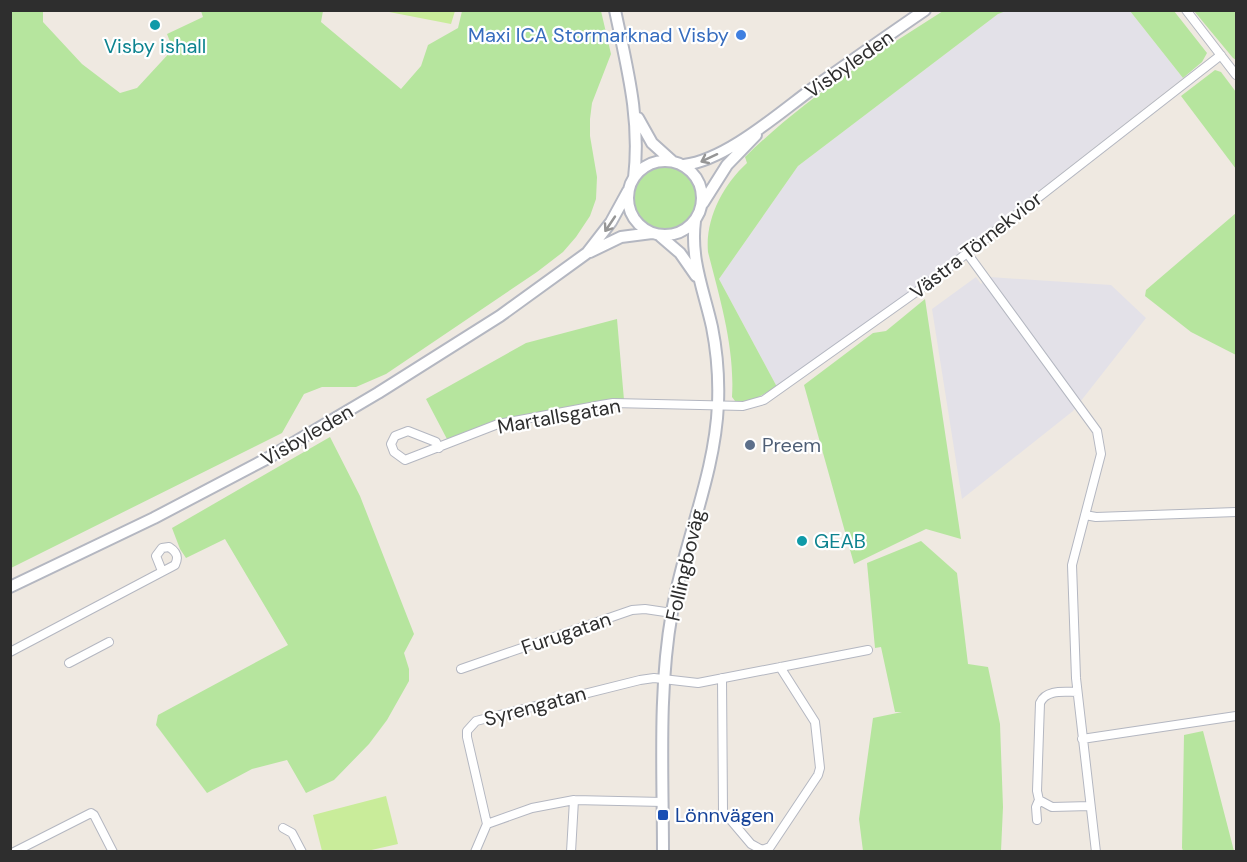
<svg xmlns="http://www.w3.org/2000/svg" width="1247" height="862" viewBox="0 0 1247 862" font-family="'DM Sans',sans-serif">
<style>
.industrial{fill:#e3e1e8}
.green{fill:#b6e59e}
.pitch{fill:#c9ec9a}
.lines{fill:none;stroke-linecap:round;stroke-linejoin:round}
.street-casing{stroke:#b4b7c1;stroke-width:10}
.secondary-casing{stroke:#b4b7c1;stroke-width:14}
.street{stroke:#fff;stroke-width:8}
.secondary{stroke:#fff;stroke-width:10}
.oneway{stroke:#969696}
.culture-dot{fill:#0f9aa8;stroke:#fff;stroke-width:2}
.shop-dot{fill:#3f7fe0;stroke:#fff;stroke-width:2}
.service-dot{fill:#5c6f8a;stroke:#fff;stroke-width:2}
.transit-dot{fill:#1a4fb4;stroke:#fff;stroke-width:2}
.labels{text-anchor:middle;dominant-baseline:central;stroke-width:4.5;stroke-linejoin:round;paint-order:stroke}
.shop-label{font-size:20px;fill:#366cbe;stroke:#fff;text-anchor:end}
.culture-label{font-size:20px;fill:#0d838f;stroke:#fff}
.street-label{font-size:20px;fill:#2e2e2e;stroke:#fff}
.service-label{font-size:20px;fill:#4e5e75;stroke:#fff;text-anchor:start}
.transit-label{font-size:20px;fill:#164399;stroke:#fff;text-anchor:start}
</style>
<rect width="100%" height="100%" fill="#efe9e1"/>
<path class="industrial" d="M1006 10 1130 11 1183 78 886 310 777 387 719 279 798 166 998 14Z
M976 277 981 284 989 277 1111 285 1146 318 1073 411 962 499 932 309Z"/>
<path class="green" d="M11 10 43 11V22L82 64 120 93 137 88 173 49 167 34 203 17 201 11H323L321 22 401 89 421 66 428 45 458 28 462 11H601L611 54 592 103 590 119V136L597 177 596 199 590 216 576 237 563 252 537 272 386 374 356 387H322L304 394 282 433 11 568Z
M943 11H1006L998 14 798 166 719 279 777 387 751 401H735L732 397C735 348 720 299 708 252 705 219 723 185 747 163L745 157C804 99 874 55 943 11Z
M1130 11H1174L1207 53 1202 62 1183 78Z
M1194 11H1236V60L1233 58Z
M1215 70 1221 72 1236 92V169L1181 96Z
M633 198a32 32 0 1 1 64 0a32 32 0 1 1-64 0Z
M1236 213V355L1191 332 1145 296 1146 290Z
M925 299 961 539 926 529 854 564 804 385 873 333 886 331Z
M617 319 624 400 495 422 448 441 426 399 526 343Z
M330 437 360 496 414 634 404 653 409 669V681L387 720 369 744 334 780 306 793 287 760 252 769 207 793 156 725 158 715 288 645 225 539 186 558 180 549 172 528Z
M921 541 957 573 968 664 988 667 1000 724 1003 807 1001 851H863L859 819 873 718 902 712H895L881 647 875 648 867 563Z
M1203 731 1234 851H1183L1182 848 1184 735Z"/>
<path class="pitch" d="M384 11H455L451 24Z
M386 796 398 844 367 851H322L313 815Z"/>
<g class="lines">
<g class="street-casing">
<path id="street" d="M1186 10 1236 75
M967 253 1097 431 1101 454 1072 565 1076 678 1096 852
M439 448 436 442 408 431 395 436 391 444 394 452 405 460 498 424 601 405 613 403 743 406 764 400 926 285 1221 55
M1085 515 1096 517 1236 512
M10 652 175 565C179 557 177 552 169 547L162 548 156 556 162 571
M69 663 109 642
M461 669 632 610 645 609 672 613
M722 678 723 811 751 844 762 850 770 847 818 775 820 768 815 722 780 667
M1077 692C1064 692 1046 689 1040 703L1037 791 1039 800 1052 807 1090 806
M1082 739 1236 716
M1037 820 1036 807 1039 800
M487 824 467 737V731L476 721 640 680 654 678 698 683 868 650
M283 828 292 833 302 852
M14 852 91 813 94 815 113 852
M475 852 487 824 532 808 574 800 663 802
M571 852 574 800"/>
</g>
<g class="secondary-casing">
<path id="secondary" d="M615 10C627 68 641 119 634 178
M638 118 652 143 672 161
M628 198a37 37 0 1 1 74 0a37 37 0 1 1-74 0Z
M684 165C726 160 778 114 812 89 850 62 887 36 925 10
M703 203 727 165 756 135
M659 235 680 253 696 276
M590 252 621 237 652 233
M10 587 154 518 268 458 378 393 500 316 587 253 611 222 628 191
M663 852C663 772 658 691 672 612 684 542 715 475 718 404 719 379 717 352 712 327 704 291 690 259 695 221"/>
</g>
<use href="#street" class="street"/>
<use href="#secondary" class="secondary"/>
</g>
<defs><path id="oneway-shaft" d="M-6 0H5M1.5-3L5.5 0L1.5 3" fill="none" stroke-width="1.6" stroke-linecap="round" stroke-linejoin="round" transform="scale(1.5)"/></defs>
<g class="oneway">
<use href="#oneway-shaft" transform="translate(709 158) rotate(155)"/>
<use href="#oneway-shaft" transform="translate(610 224) rotate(124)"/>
</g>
<g class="culture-dot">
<circle cx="155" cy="25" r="6"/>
<circle cx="802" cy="541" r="6"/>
</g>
<circle class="shop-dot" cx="741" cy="35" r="6"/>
<circle class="service-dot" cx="750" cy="445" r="6"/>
<rect class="transit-dot" x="657" y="809" width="12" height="12" rx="3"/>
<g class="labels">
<g class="shop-label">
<text x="729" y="35">Maxi ICA Stormarknad Visby</text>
</g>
<g class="culture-label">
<text x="155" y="46">Visby ishall</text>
<text x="814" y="541" text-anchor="start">GEAB</text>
</g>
<g class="street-label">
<text transform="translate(849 64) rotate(-35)">Visbyleden</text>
<text transform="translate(976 245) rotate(-38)">Västra Törnekvior</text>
<text transform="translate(559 416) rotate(-10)">Martallsgatan</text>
<text transform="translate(307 435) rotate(-30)">Visbyleden</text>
<text transform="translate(685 565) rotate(-77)">Follingboväg</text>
<text transform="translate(566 633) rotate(-19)">Furugatan</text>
<text transform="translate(535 706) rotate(-15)">Syrengatan</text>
</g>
<g class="service-label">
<text x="762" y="445">Preem</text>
</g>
<g class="transit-label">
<text x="675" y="815">Lönnvägen</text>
</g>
</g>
<rect width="1247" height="862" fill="none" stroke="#2e2e2e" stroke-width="24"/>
</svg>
